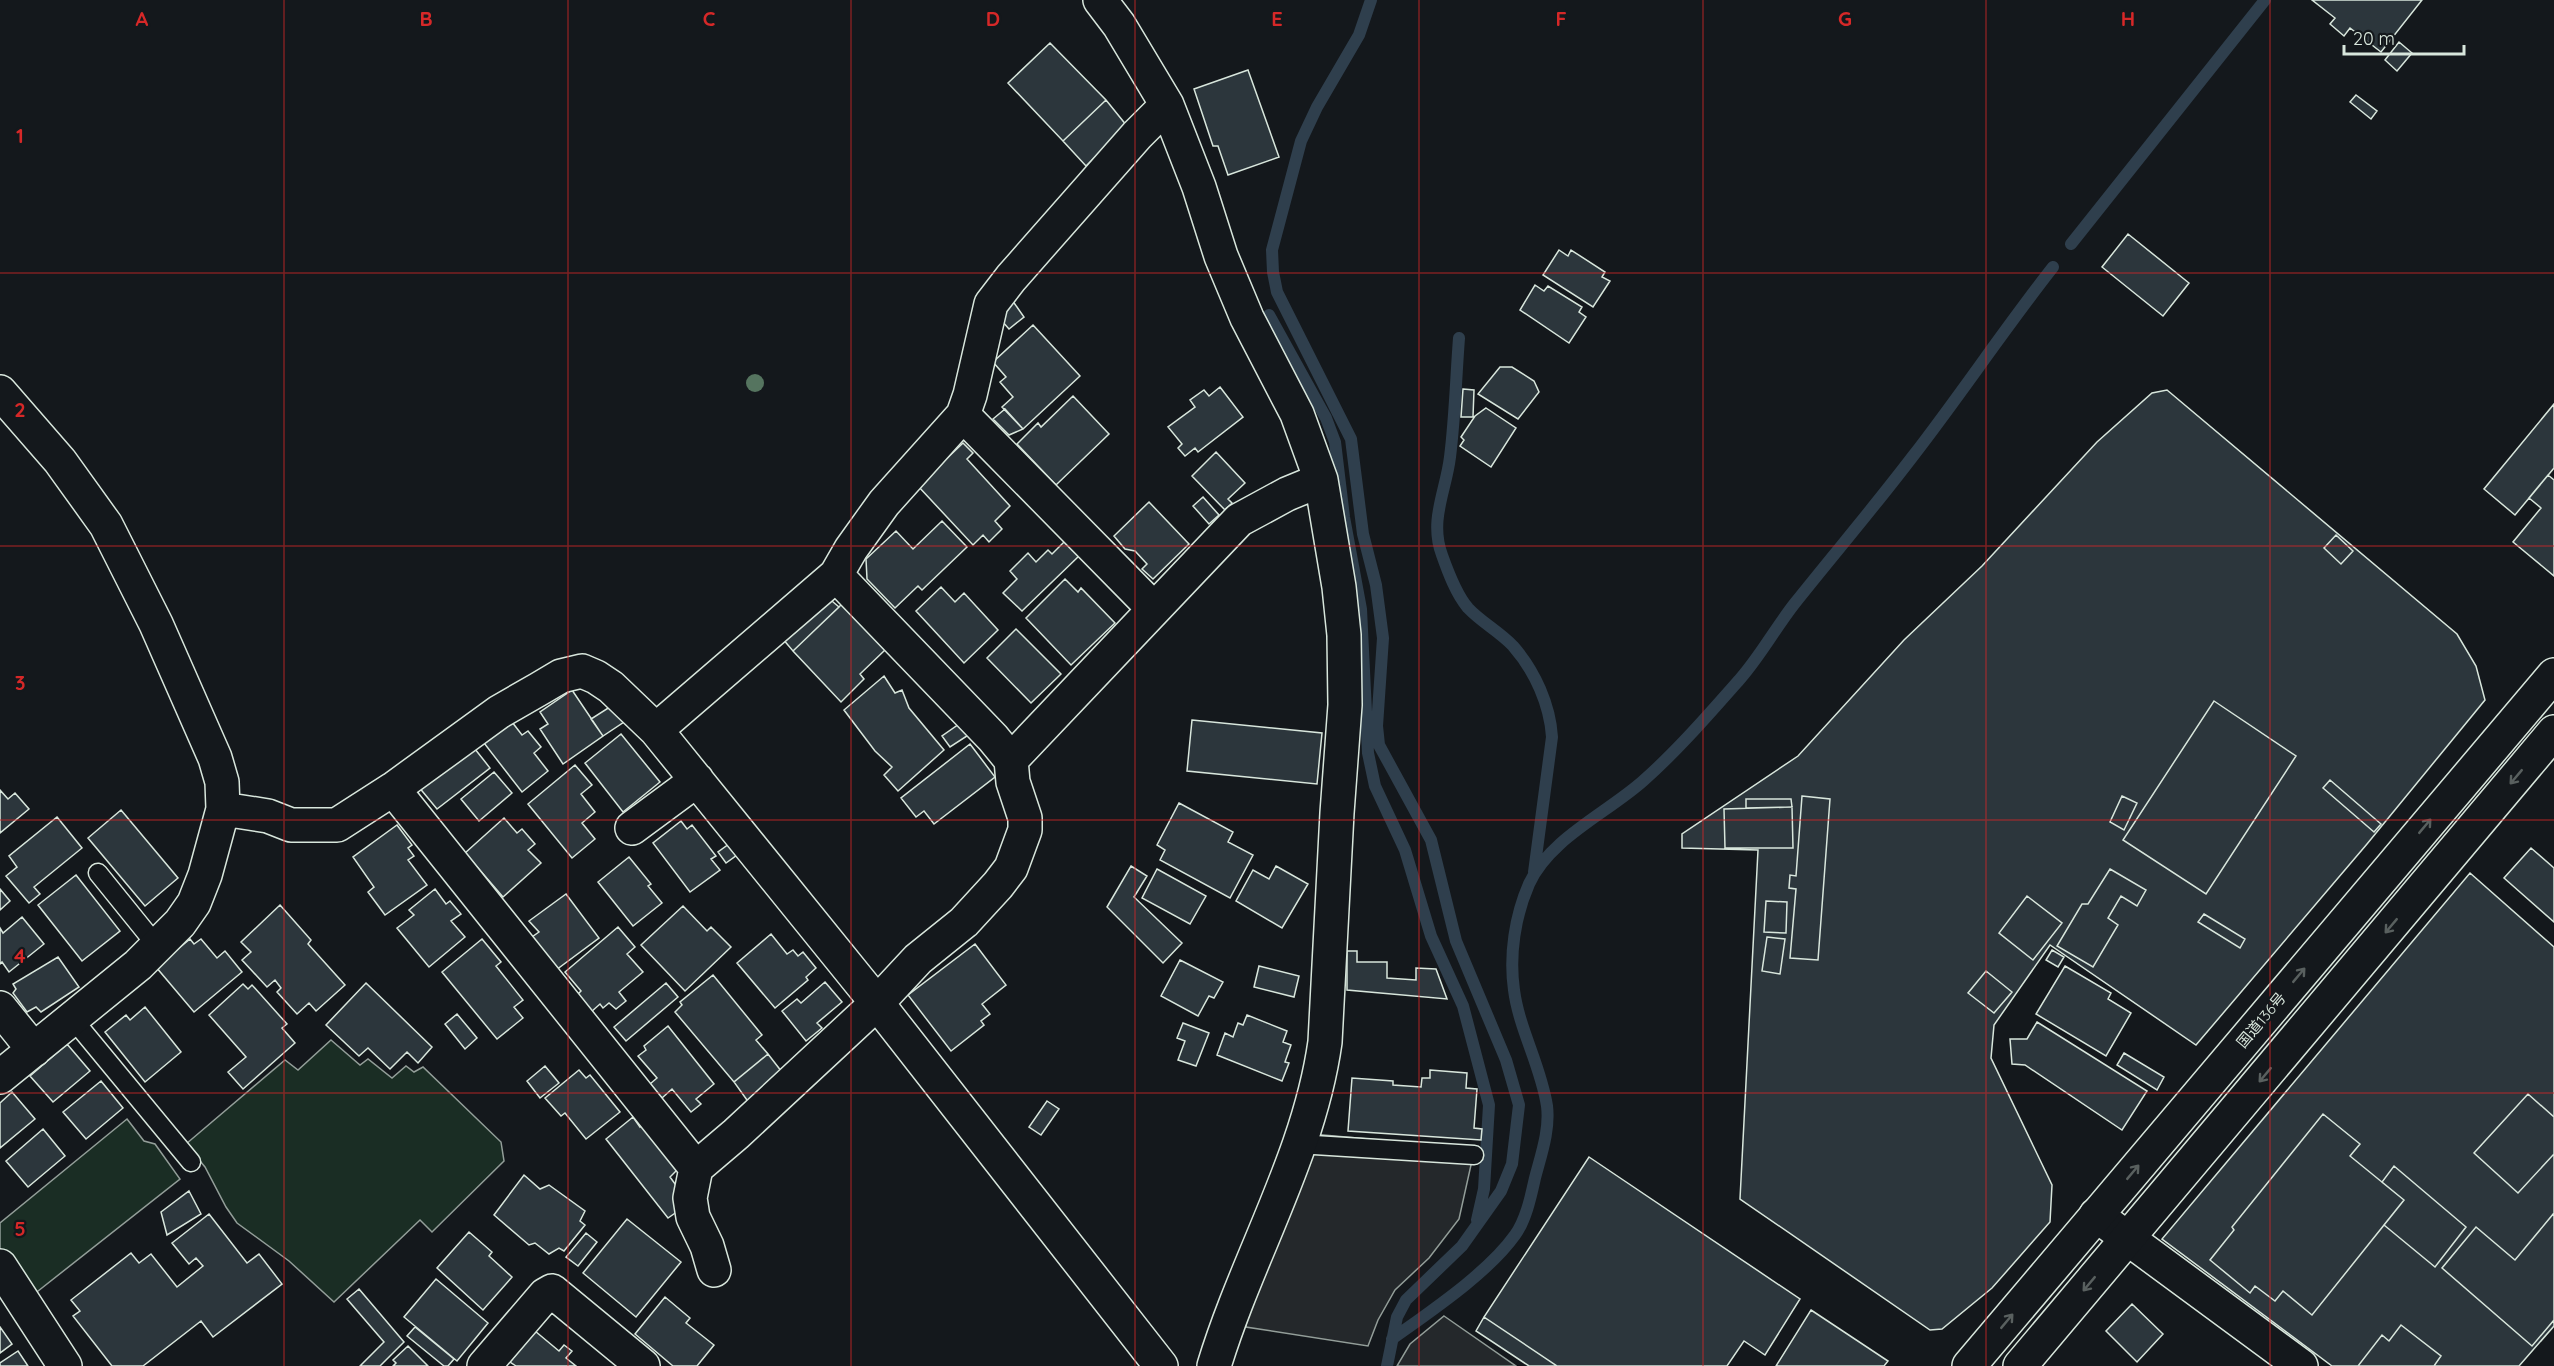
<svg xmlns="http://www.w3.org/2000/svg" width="2554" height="1366" viewBox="0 0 2554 1366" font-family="Quicksand,'Noto Sans JP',sans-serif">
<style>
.green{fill:#1a2d24;stroke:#939e99;stroke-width:1.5}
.parking{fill:#24282b;stroke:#939e99;stroke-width:1.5}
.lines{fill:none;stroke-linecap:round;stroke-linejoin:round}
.stream{stroke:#2f3f4d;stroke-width:12}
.building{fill:#2c363c;stroke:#d8e6dc;stroke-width:1.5}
.lane-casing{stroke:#d8e6dc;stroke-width:21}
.street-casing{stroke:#d8e6dc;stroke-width:36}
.highway-casing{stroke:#d8e6dc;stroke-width:36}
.lane{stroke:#14181c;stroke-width:18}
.street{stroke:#14181c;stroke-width:33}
.highway{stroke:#14181c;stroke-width:33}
.tree{fill:#55745f}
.oneway{stroke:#59605f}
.grid{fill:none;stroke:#d62828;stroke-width:1.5;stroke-opacity:0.55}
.labels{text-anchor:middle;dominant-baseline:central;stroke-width:4.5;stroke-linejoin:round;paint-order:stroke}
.street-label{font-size:15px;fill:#d8e6dc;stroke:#14181c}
.grid-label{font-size:20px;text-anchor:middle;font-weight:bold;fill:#d62828;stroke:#14181c;stroke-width:4.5;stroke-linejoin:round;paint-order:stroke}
</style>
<rect width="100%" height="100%" fill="#14181c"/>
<path class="green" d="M331 1040 360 1065 368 1059 392 1078 406 1066 414 1072 423 1067 501 1142 504 1161 432 1232 420 1220 334 1302 289 1261 237 1223 226 1207 205 1167 186 1144 285 1060 298 1070Z
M127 1119 144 1141 155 1144 180 1179 33 1295 0 1250V1223Z"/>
<path class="parking" d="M1312 1134 1470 1148 1471 1165 1459 1219 1429 1258 1395 1290 1378 1320 1368 1346 1246 1327 1248 1310Z
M1444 1316 1516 1366H1397L1410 1344Z"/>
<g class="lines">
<path class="stream" d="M1371 0 1359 35 1317 107 1301 141 1272 250 1273 272 1277 292 1351 439 1363 534 1376 585 1383 638 1377 726 1379 745 1431 840 1456 941 1506 1060 1519 1105 1512 1164 1501 1191 1462 1246 1406 1300 1397 1317 1387 1366
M2071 244 2265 0
M1269 315 1326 418 1335 442 1344 517 1361 609 1368 753 1375 786 1405 850 1431 936 1463 1006 1489 1105 1484 1189 1477 1220
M1459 338C1456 377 1455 417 1450 457 1446 491 1429 520 1442 555 1448 572 1456 594 1468 608 1481 622 1500 632 1513 646 1535 671 1550 705 1552 737L1534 872
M1392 1339C1431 1311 1488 1273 1515 1235 1526 1220 1531 1196 1535 1178 1541 1155 1550 1130 1547 1106 1541 1066 1519 1029 1514 990 1509 955 1515 916 1529 884 1549 839 1607 813 1643 781 1678 750 1709 714 1740 679 1761 655 1776 627 1795 603 1834 554 1875 506 1913 456 1961 394 2005 328 2053 267"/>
</g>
<path class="building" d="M2312 0H2422L2381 52 2350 28 2344 36 2330 24 2335 18Z
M2399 42 2412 53 2397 71 2385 60Z
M1050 43 1106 100 1063 141 1008 83Z
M1248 70 1279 157 1228 175 1218 146H1213L1194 89Z
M2356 95 2377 111 2371 119 2350 102Z
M1106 100 1127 126 1086 166 1063 141Z
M2128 234 2189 283 2163 316 2102 267Z
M1559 250 1568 256 1571 250 1605 272 1602 277 1610 281 1593 307 1543 275Z
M1535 285 1544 291 1548 286 1582 307 1579 312 1586 317 1569 343 1520 310Z
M1012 300 1024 317 1009 329 995 313Z
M1033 325 1080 376 1023 429 1002 407 1013 397 1000 382 1006 377 993 362Z
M1500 367H1512L1534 381 1539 392 1518 419 1478 394Z
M1220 387 1243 417 1198 452 1195 448 1185 456 1178 448 1182 444 1168 427 1195 407 1190 400 1204 390 1209 396Z
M1463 389 1474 390 1473 417H1461Z
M2167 390 2457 634 2476 666 2485 700 2367 844 2196 1045 2050 945 1994 1025 1991 1058 2052 1185 2050 1222 1992 1288 1942 1329 1930 1330 1740 1199 1758 850 1682 848V834L1798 756 1904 640 1982 566 2097 442 2152 393Z
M1073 396 1109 434 1056 485 1017 444 1038 423 1041 427Z
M2554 404V468L2515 515 2484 489Z
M1486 408 1516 428 1491 467 1460 446 1464 440 1461 437 1475 416Z
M1005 409 1023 429 1009 435 993 419Z
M963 443 973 453 967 459 1010 506 995 521 1002 529 989 542 983 535 973 545 918 486Z
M1216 452 1245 483 1228 499 1232 503 1225 510 1192 476Z
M2548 475 2554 480V576L2513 542 2541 508 2529 498Z
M1203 497 1219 515 1209 524 1193 506Z
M1149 502 1189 544 1153 579 1142 569 1147 564 1135 551 1125 549 1114 536Z
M942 521 967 547 922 590 918 586 895 608 867 579 866 559 896 531 913 549Z
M2336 535 2353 551 2341 564 2324 548Z
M1066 540 1080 555 1022 611 1003 593 1017 579 1010 571 1028 553 1036 562 1048 550 1052 554Z
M1065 579 1078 592 1081 588 1115 623 1071 665 1026 618Z
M941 587 955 602 964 593 998 630 964 663 916 611Z
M826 596 839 607 793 651 782 638Z
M842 604 885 650 860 674 864 679 841 702 793 651Z
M1016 629 1061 674 1031 703 987 658Z
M884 676 895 693 902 690 909 708 944 750 898 791 884 775 892 767 875 751 844 710Z
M572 690 603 736 563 764 540 729 548 724 540 712Z
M2214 701 2296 756 2206 894 2123 840Z
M616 703 627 720 603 736 591 719Z
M1192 720 1322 733 1317 784 1187 771Z
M512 722 522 735 528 731 541 747 534 753 548 771 522 792 484 743Z
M962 722 970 734 950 747 942 736Z
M621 734 660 782 623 812 585 763Z
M471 744 490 768 437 809 418 786Z
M970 744 995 777 934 824 924 811 916 817 901 798Z
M575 765 592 785 581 794 595 812 582 823 595 839 572 858 528 804Z
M494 772 512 793 479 821 461 799Z
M2330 780 2381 824 2374 832 2323 788Z
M0 790 8 799 15 793 29 809 0 833Z
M1802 796 1830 799 1818 960 1790 958 1796 889 1789 888 1790 875 1796 876Z
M2122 796 2137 803 2124 830 2110 822Z
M1746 799H1791L1792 807 1746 808Z
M1179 803 1233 832 1228 842 1253 855 1230 898 1160 860 1165 850 1157 845Z
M1792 807 1793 848H1725L1724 809Z
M121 810 178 878 145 906 88 838Z
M57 817 82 848 34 887 40 894 29 903 6 876 17 867 9 856Z
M504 818 517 833 522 829 535 844 528 850 541 863 503 897 465 853Z
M681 821 687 829 692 825 716 856 711 859 720 870 690 892 653 843Z
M397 825 412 845 408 848 414 856 408 860 427 885 385 915 368 892 374 887 353 857Z
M729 844 737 855 726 863 718 852Z
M2531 848 2554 868V922L2504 878Z
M629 857 651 884 648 886 662 903 633 926 598 882Z
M1131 866 1147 876 1134 897 1182 943 1163 963 1107 907Z
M1276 866 1308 884 1282 928 1236 901 1253 870 1269 879Z
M1157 869 1206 896 1190 924 1142 898Z
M2110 869 2146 890 2137 906 2121 896 2108 918 2118 925 2093 967 2057 946 2082 904H2088Z
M2470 873 2554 947V1326L2519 1366H2332L2162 1239Z
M76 875 120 931 82 961 38 905Z
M0 889 10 901 0 910Z
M435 889 446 904 450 901 461 914 451 921 465 937 429 967 397 928 414 915 409 910Z
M566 894 599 938 556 970 532 937 539 932 529 921Z
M2027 896 2062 923 2033 960 1999 933Z
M1766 901 1787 902 1786 933 1764 932Z
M280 905 311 940 308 944 345 985 316 1011 309 1003 297 1014 277 992 281 988 275 980 267 987 242 960 251 952 241 942Z
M683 906 707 931 711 927 731 947 685 991 641 945Z
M2204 914 2245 939 2240 948 2198 922Z
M22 917 44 944 9 972 2 962 0 964V928L3 933Z
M618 927 635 947 627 954 643 972 619 992 626 1001 616 1009 609 1003 603 1008 600 1004 591 1012 577 995 581 991 565 972Z
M771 934 787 954 793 950 798 956 803 952 816 968 806 977 808 980 775 1008 737 963Z
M1767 937 1785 939 1780 974 1762 971Z
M190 939 194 944 201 939 217 958 225 951 242 972 194 1012 156 967Z
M482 939 501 962 496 966 523 1000 514 1007 523 1018 497 1039 442 972Z
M975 944 1006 985 982 1004 990 1014 981 1021 984 1025 951 1051 908 995Z
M2052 950 2064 957 2058 967 2046 960Z
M1347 951H1357V962H1387V978L1416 980V968L1436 969 1447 999 1347 990Z
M58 957 79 987 41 1012 36 1007 27 1012 13 993 16 989 13 984Z
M1180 960 1223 982 1214 998 1209 996 1198 1016 1161 996Z
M1259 966 1299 976 1294 997 1254 987Z
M2065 966 2111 993 2108 999 2131 1013 2106 1056 2036 1014Z
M1986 971 2012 992 1994 1013 1968 993Z
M713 975 762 1035 756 1040 768 1054 734 1082 675 1012 682 1005 680 1002Z
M825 982 842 1002 817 1023 822 1028 806 1041 782 1011 797 999 801 1003Z
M366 983 432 1047 418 1063 407 1052 390 1069 368 1048 359 1056 326 1025Z
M666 983 678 997 626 1041 614 1027Z
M243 984 248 989 252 985 287 1024 282 1028 295 1043 243 1089 228 1072 246 1057 209 1015Z
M145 1007 181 1052 145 1082 105 1032 126 1015 130 1020Z
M457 1014 477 1038 465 1049 445 1024Z
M1247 1015 1287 1031 1283 1042 1291 1045 1285 1062 1289 1063 1282 1081 1217 1055 1225 1033 1233 1037 1238 1023 1243 1025Z
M2037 1022 2147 1091 2122 1130 2025 1065 2012 1064 2010 1039H2027Z
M1183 1023 1209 1033 1196 1066 1178 1060 1185 1041 1177 1038Z
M668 1026 714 1084 696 1099 701 1104 691 1112 672 1089 662 1098 650 1084 657 1078 638 1056 646 1050 644 1046Z
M67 1044 90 1071 53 1102 30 1076Z
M2124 1053 2164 1077 2157 1090 2117 1065Z
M768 1054 785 1076 752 1107 734 1082Z
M545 1066 559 1083 540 1098 527 1081Z
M579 1070 586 1078 590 1075 620 1112 586 1139 565 1113 561 1116 545 1098Z
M1430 1070 1467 1073 1466 1088 1477 1089 1474 1128 1482 1129 1481 1140 1348 1131 1352 1078 1393 1081V1085L1421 1087 1422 1078H1430Z
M101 1081 123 1108 86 1139 63 1112Z
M12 1092 35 1119 0 1148V1103Z
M2528 1094 2554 1117V1154L2518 1193 2474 1153Z
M1047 1101 1059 1109 1041 1135 1029 1127Z
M2323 1114 2360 1144 2350 1156 2404 1200 2312 1315 2283 1291 2275 1301 2255 1286 2250 1293 2210 1260 2234 1230 2232 1227Z
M633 1117 640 1127 644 1123 679 1168 670 1177 678 1188 681 1209 668 1218 606 1139Z
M43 1129 65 1156 28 1187 6 1161Z
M1589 1157 1800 1299 1765 1355 1744 1341 1727 1366H1557L1484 1317Z
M2394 1166 2466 1227 2435 1267 2384 1225 2404 1200 2382 1182Z
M524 1175 540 1189 549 1185 585 1211 580 1221 585 1225 564 1251 559 1248 549 1254 535 1243 529 1245 494 1215Z
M189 1191 201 1214 167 1235 161 1212Z
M2554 1213V1320L2532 1346 2442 1268 2476 1227 2515 1260Z
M209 1214 247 1263 259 1254 282 1284 213 1337 201 1321 143 1366H112L73 1316 80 1311 71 1300 131 1253 139 1263 151 1254 177 1287 203 1266 196 1258 189 1264 172 1243Z
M627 1219 681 1262 636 1317 583 1273Z
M469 1232 492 1252 489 1256 512 1277 483 1310 437 1268Z
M586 1233 597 1242 578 1266 566 1257Z
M436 1279 488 1323 457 1361 404 1317Z
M359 1289 404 1342 380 1366H360L384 1342 347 1299Z
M665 1297 690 1318 686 1323 714 1345 697 1366H673L635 1334Z
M2132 1304 2163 1334 2137 1362 2106 1331Z
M1811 1310 1888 1361 1884 1366H1776Z
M1484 1317 1557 1366H1529L1476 1331Z
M2401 1325 2441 1356 2434 1366H2358L2382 1335 2389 1341Z
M0 1327 12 1344 0 1353Z
M415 1327 454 1359 448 1366H444L407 1336Z
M535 1331 559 1351 564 1345 572 1351 566 1358 576 1366H516L510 1362Z
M408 1346 428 1366H393L396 1363 393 1360Z
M18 1351 28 1366H0V1363Z"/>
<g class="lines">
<g class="lane-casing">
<path id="lane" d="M98 873 157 946
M72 1018 191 1162
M1298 1144 1474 1155"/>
</g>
<g class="street-casing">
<path id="street" d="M1100 0 1119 25 1167 105 1199 187 1221 256 1247 318 1297 414 1321 480 1339 587 1344 635 1345 705 1337 813 1325 1042C1309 1156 1247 1257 1214 1366
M0 392 60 461 106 525 156 624 215 758 222 782 223 809 205 875 194 903 180 923 138 965 0 1077
M963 415 1154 609
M836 575 993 738 1011 760
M656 730 836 575 851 549 884 503 963 415 970 395 991 304 1011 278 1137 135 1167 105
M393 789 696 1168
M223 809 268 816 291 825H337L393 789 499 712 539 689 561 676 582 671 596 677 611 687 656 730 877 1003 1161 1366
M632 828 697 780
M0 1008 34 1050
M2096 1215 2301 1366
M0 1266 65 1366
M714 1270 707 1246 693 1217 690 1198 696 1168 736 1134 877 1003 918 959 964 922 998 885 1011 868 1025 830V818L1013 782 1011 760 1239 520 1287 494 1321 480
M484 1366 545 1295 552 1291 643 1366"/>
</g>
<g class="highway-casing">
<path id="highway" d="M1969 1366 2554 675
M2020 1366 2554 732"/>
</g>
<use href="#lane" class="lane"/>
<use href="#street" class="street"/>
<use href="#highway" class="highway"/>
</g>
<circle class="tree" cx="755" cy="383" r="9"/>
<defs><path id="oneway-shaft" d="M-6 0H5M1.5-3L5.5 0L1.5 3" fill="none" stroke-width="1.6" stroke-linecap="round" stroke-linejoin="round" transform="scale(1.5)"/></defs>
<g class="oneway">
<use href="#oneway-shaft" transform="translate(2516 777) rotate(130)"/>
<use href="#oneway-shaft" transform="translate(2425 826) rotate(-50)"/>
<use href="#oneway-shaft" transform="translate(2391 926) rotate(130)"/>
<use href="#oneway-shaft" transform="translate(2299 975) rotate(-50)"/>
<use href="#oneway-shaft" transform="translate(2265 1075) rotate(130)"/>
<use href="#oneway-shaft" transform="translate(2133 1172) rotate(-50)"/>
<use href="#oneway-shaft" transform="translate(2089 1284) rotate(130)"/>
<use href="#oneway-shaft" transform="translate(2007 1321) rotate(-50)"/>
</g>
<path class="grid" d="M284 0V1366M568 0V1366M851 0V1366M1135 0V1366M1419 0V1366M1703 0V1366M1986 0V1366M2270 0V1366M0 273H2554M0 546H2554M0 820H2554M0 1093H2554"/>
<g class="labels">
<g class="street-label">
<text transform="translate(2261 1020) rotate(-50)">国道136号</text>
</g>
</g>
<g class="grid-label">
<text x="142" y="26">A</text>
<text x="426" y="26">B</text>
<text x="709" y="26">C</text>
<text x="993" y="26">D</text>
<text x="1277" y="26">E</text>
<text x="1561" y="26">F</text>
<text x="1845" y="26">G</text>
<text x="2128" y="26">H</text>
<text x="20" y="143">1</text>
<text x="20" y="417">2</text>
<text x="20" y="690">3</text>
<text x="20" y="963">4</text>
<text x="20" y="1236">5</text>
</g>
<path d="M2344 45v9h120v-9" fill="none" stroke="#d8e6dc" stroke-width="3"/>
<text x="2353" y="45" font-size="18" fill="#d8e6dc" stroke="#14181c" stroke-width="4.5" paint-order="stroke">20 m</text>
</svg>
